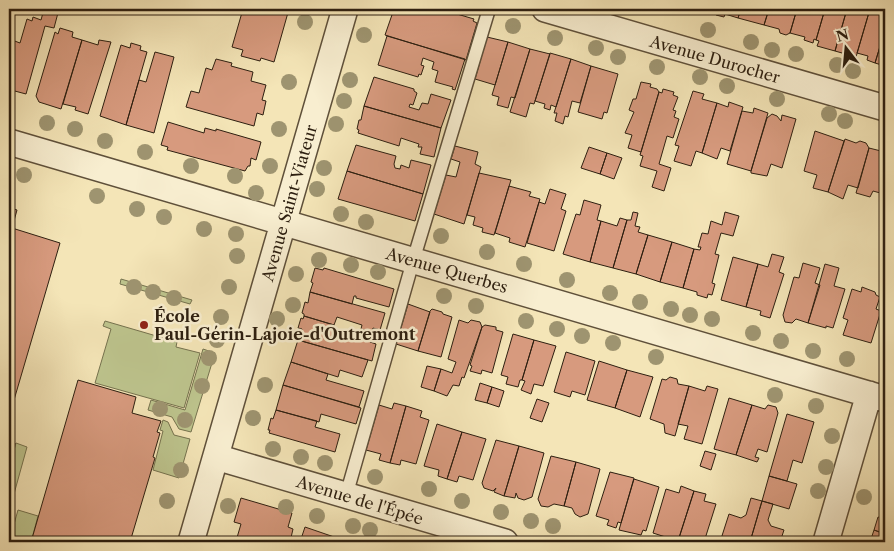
<svg xmlns="http://www.w3.org/2000/svg" width="894" height="551" viewBox="0 0 894 551" font-family="'Libre Caslon Text',serif">
<style>
.green{fill:#bdc48d;stroke:#75724e}
.building{fill:#d79a7e;stroke:#2d1f10}
.lines{fill:none;stroke-linecap:round;stroke-linejoin:round}
.service-casing{stroke:#5f503a;stroke-width:15}
.minor-casing{stroke:#5f503a;stroke-width:28}
.service{stroke:#f8eed0;stroke-width:12}
.minor{stroke:#f8eed0;stroke-width:25}
.tree{fill:#9e9470}
.poi-dot{fill:#8f2418;stroke:#f8eed0;stroke-width:2}
.labels{text-anchor:middle;dominant-baseline:central;stroke-width:5;stroke-linejoin:round;paint-order:stroke}
.street-label{font-size:16px;fill:#2d1f10;stroke:#f8eed0}
.poi-label{font-size:16px;font-weight:bold;fill:#2d1f10;stroke:#f8eed0;text-anchor:start}
</style>
<rect width="100%" height="100%" fill="#f4e5b7"/>
<filter id="stains"><feTurbulence type="fractalNoise" baseFrequency=".004" numOctaves="4"/><feColorMatrix values="0 0 0 0 .2 0 0 0 0 .09 0 0 0 0 .02 0 0 0 .5 -.17"/></filter>
<radialGradient id="worn" r=".72"><stop offset=".6" stop-color="#630" stop-opacity="0"/><stop offset="1" stop-color="#630" stop-opacity=".3"/></radialGradient>
<path class="green" d="M121 279 192 300 190 304 120 284Z
M105 321 177 342 176 347 200 353 184 408 95 383 111 329 103 326Z
M203 349 215 353 191 432 179 429 172 417 148 410 151 400 185 410Z
M163 420 168 422 174 435 190 439 179 478 153 470 163 431 160 430Z
M16 443 27 447 9 512V468Z
M18 510 38 516 31 542H9Z"/>
<path class="building" d="M9 9H15L9 31Z
M44 9H59L54 28 45 26 26 94 11 90 9 96V51L12 40 20 43 27 19 32 21 33 17 41 20Z
M243 9H289L274 62 261 58 260 61 241 56 243 50 232 47Z
M394 9H440L474 19 473 21 477 23 466 60 385 35Z
M711 9H741L738 18 725 14 724 17 716 15V11Z
M741 9H769L764 25 738 18Z
M769 9H797L790 33 786 35 780 33 779 29 764 25Z
M797 9H825L816 40 814 39 813 43 804 40 805 37 790 33Z
M825 9H847L835 51 817 46 819 41 816 40Z
M847 9H870L856 57 835 51Z
M870 9H885V30L875 63 867 60 868 56 857 53Z
M60 28 73 32 72 37 82 40 61 109 39 102 36 96 55 32 58 34Z
M885 30V66L875 63Z
M387 36 465 59 455 90 452 89 453 87 435 82 438 71 432 69 434 62 423 58 421 65 424 66 421 75 419 74 418 77 378 65Z
M487 37 508 42 495 85 475 79Z
M82 40 98 45 99 40 111 42 88 114 75 110 76 107 63 104Z
M508 42 530 49 515 98 511 97 508 108 497 105 499 97 492 95Z
M131 43 141 46 140 50 147 52 126 125 100 116 121 45 130 48Z
M530 49 550 54 534 104 530 103 526 117 510 112Z
M155 52 174 57 154 133 126 125 139 80 146 82Z
M550 53 571 59 556 107 551 105 550 110 544 108 545 104 535 101Z
M216 59 232 63 231 66 253 72 251 81 266 85 262 100 266 101 263 115 257 113 254 126 186 107 191 91 199 93 206 68 212 70Z
M571 59 591 66 580 103 572 101 568 117 565 116 563 124 555 121 557 113H554Z
M591 66 618 74 607 113 604 112 602 119 578 112Z
M374 77 414 89V91L417 93 413 105 410 104 409 107 419 110 422 103 428 104 431 94 451 100 441 128 364 106Z
M641 82 651 84 650 87 657 89 659 92 641 152 628 148 632 135 625 133 634 112 629 110 633 99H636Z
M663 89 674 92 673 95 678 97 673 110 676 111 674 117 679 119 673 138 667 136 659 164 671 168 664 191 652 187 657 171 640 166 643 156 640 155 659 92 662 93Z
M693 91 704 94 702 99 717 103 702 153 696 151 691 166 674 161 679 146 675 145Z
M729 102 743 107 730 151 721 148 717 159 702 153 717 103 728 107Z
M364 106 441 128 434 157 420 154 422 147H418L419 144 401 138 399 146 358 133 359 130 357 129 359 120H361Z
M754 108 768 113 751 171 727 164 742 111 753 113Z
M772 114 777 116 781 121 782 115 796 119 782 168 771 164 767 176 751 173V171L767 118Z
M168 122 204 133 205 128 216 131V129L261 142 256 160 251 158 250 166H248L245 171 167 150 168 147 161 145Z
M815 131 844 141 828 192 813 188 817 175 804 171Z
M845 139 856 143 860 141 866 143 869 148 858 188 848 185 843 199 828 192Z
M356 145 396 156 394 164 395 168 400 169 401 165 409 168 411 160 431 165 423 194 347 171Z
M455 146 478 152 475 164 481 167 464 224 434 214 446 175 456 177 460 162 451 159Z
M589 147 607 153 600 174 581 168Z
M869 148 881 151 885 149V190L884 194 873 191 870 197 856 193Z
M607 153 622 158 614 179 600 174Z
M347 171 423 194 415 221 338 199Z
M479 173 511 180 494 235 482 232 483 228 473 225 475 217 467 215Z
M509 186 531 192 529 196 540 199 525 247 509 242 510 238 495 233Z
M550 189 566 194 561 209 566 211 554 251 527 243 539 202 545 204Z
M584 200 601 205 597 220 601 221 590 262 563 254 576 214 580 215Z
M9 207 17 210 12 228 60 243 14 400 9 398Z
M633 212 638 213 635 226 640 227 638 232 648 235 636 274 613 268 627 220H631Z
M725 212 739 216 733 236 721 233 715 254 719 255 712 283 715 284 712 295 708 294 707 298 697 295V292L683 288 694 249 700 250 701 247H698L702 233 708 234 711 221 722 225Z
M620 218 627 220 613 268 590 262 601 221 617 226Z
M648 235 672 242 660 282 636 274Z
M672 242 694 249 683 288 660 282Z
M772 254 784 257 779 272 784 274 770 318 760 315 761 311 746 307 758 264 768 267Z
M733 257 758 264 746 307 721 300Z
M803 263 820 268 815 283 820 285 808 323 796 319 792 323 785 322 783 315 794 277 799 278Z
M825 264 839 268 834 286 845 289 833 328 826 326V328L808 323Z
M315 268 323 270 324 268 394 289 389 307 356 298V296H354L352 304 310 292 313 283 311 282Z
M862 287 875 292 876 295 880 297 876 309 881 311 871 343 843 335 848 320 843 318 852 289 861 292Z
M310 292 385 313 380 330 373 328 372 332 361 329 362 325 337 317 334 325 304 316V314L302 313 305 302 308 303Z
M408 304 430 312 418 351 396 344Z
M432 309 442 312 443 314 452 317 441 357 418 351 430 311Z
M304 316 334 325 332 331 358 339 359 335 371 338 370 342 376 344 372 361 298 340 302 329 298 328 301 318 303 319Z
M459 320 468 323 471 320 480 322 482 327 464 378 462 377 459 386 453 385 447 396 434 391 441 369 452 373 456 362 448 359Z
M485 325 496 327V330L503 332 492 373 482 370 481 374 470 371 472 366 470 365 482 327Z
M513 334 534 340 522 380H520L518 387 506 384 508 377 501 375Z
M298 340 368 360 362 377 340 370 338 377 291 362Z
M534 340 556 346 543 386 534 384 531 394 521 390 525 381 522 380Z
M566 352 595 361 585 395 572 391 570 397 554 392Z
M599 361 627 370 615 408 587 400Z
M291 362 328 374 326 380 364 391 359 407 283 385Z
M427 366 441 369 434 391 421 387Z
M627 370 653 377 640 417 615 408Z
M670 377 677 379 678 384 689 386 675 436 665 433 664 424 650 419 662 379 666 380Z
M78 380 136 397 132 413 161 421 157 432 160 433 153 457 155 458 130 542H31Z
M480 383 492 387 487 403 475 400Z
M283 385 361 408 356 424 321 414 319 422 276 410Z
M689 386 705 391 707 386 718 389 702 444 684 439 688 426 678 424Z
M492 387 504 391 499 407 487 403Z
M729 398 752 405 736 455 714 449Z
M537 399 549 403 542 422 530 418Z
M394 403 406 406 390 463 379 460 381 454 366 450 379 405 392 409Z
M752 405 765 409 768 405 776 407 778 413 767 452 758 449 755 457 759 458 757 462 736 455Z
M406 406 422 411 420 417 429 420 416 464 401 460 400 465 390 463Z
M276 410 317 421 315 427 340 434 335 452 269 433 270 430H268L271 418 273 419Z
M787 414 814 422 802 463 793 460 787 481 769 476Z
M437 424 462 432 447 479 438 476 439 470 424 466Z
M462 432 486 439 473 480 459 476 457 482 447 479Z
M496 440 519 446 504 496 494 492 496 488 493 491 484 488 482 483Z
M9 441 15 443 9 464Z
M519 446 544 453 532 497 524 500 518 498 516 493 515 498 504 496Z
M705 451 716 454 711 470 700 466Z
M551 456 576 462 564 506 554 504 548 507 541 506 538 499Z
M576 462 600 469 588 514 580 517 575 514 572 508 564 506Z
M610 472 634 478 621 523 618 522 616 528 607 525 609 520 596 516Z
M769 476 797 484 789 509 762 501Z
M634 479 659 487 646 531 643 530 641 535 619 530Z
M681 486 694 491 678 541 653 533 666 489 679 493Z
M694 491 706 494 704 501 716 504 704 542H684L678 541Z
M241 498 292 513 288 527 293 529 290 542H241L236 541 241 524 234 522Z
M751 498 762 501 750 542H720L729 514 741 518 746 515Z
M762 501 773 504 768 520 771 526 784 530 780 542H750Z
M885 509V534L874 530 878 517 882 518Z
M305 527 340 539 339 542H300Z
M874 530 885 534V542H870Z"/>
<g class="lines">
<g class="service-casing">
<path id="service" d="M346 496 413 261 489 9"/>
</g>
<g class="minor-casing">
<path id="minor" d="M545 9 885 108
M9 142 885 399
M216 457 505 542
M191 542 345 9
M826 542 869 394"/>
</g>
<use href="#service" class="service"/>
<use href="#minor" class="minor"/>
</g>
<g class="tree">
<circle cx="305" cy="22" r="8"/>
<circle cx="513" cy="26" r="8"/>
<circle cx="708" cy="30" r="8"/>
<circle cx="364" cy="35" r="8"/>
<circle cx="555" cy="38" r="8"/>
<circle cx="751" cy="42" r="8"/>
<circle cx="596" cy="48" r="8"/>
<circle cx="772" cy="50" r="8"/>
<circle cx="796" cy="54" r="8"/>
<circle cx="618" cy="57" r="8"/>
<circle cx="837" cy="65" r="8"/>
<circle cx="657" cy="67" r="8"/>
<circle cx="853" cy="71" r="8"/>
<circle cx="700" cy="77" r="8"/>
<circle cx="350" cy="80" r="8"/>
<circle cx="289" cy="82" r="8"/>
<circle cx="727" cy="86" r="8"/>
<circle cx="777" cy="99" r="8"/>
<circle cx="344" cy="101" r="8"/>
<circle cx="829" cy="114" r="8"/>
<circle cx="845" cy="121" r="8"/>
<circle cx="47" cy="123" r="8"/>
<circle cx="336" cy="124" r="8"/>
<circle cx="75" cy="129" r="8"/>
<circle cx="279" cy="129" r="8"/>
<circle cx="105" cy="141" r="8"/>
<circle cx="145" cy="152" r="8"/>
<circle cx="191" cy="166" r="8"/>
<circle cx="270" cy="166" r="8"/>
<circle cx="324" cy="168" r="8"/>
<circle cx="24" cy="175" r="8"/>
<circle cx="235" cy="176" r="8"/>
<circle cx="317" cy="189" r="8"/>
<circle cx="256" cy="193" r="8"/>
<circle cx="97" cy="196" r="8"/>
<circle cx="137" cy="209" r="8"/>
<circle cx="341" cy="214" r="8"/>
<circle cx="164" cy="217" r="8"/>
<circle cx="366" cy="222" r="8"/>
<circle cx="204" cy="229" r="8"/>
<circle cx="236" cy="234" r="8"/>
<circle cx="441" cy="236" r="8"/>
<circle cx="487" cy="252" r="8"/>
<circle cx="237" cy="256" r="8"/>
<circle cx="319" cy="260" r="8"/>
<circle cx="524" cy="264" r="8"/>
<circle cx="351" cy="265" r="8"/>
<circle cx="378" cy="272" r="8"/>
<circle cx="296" cy="274" r="8"/>
<circle cx="567" cy="280" r="8"/>
<circle cx="134" cy="287" r="8"/>
<circle cx="229" cy="287" r="8"/>
<circle cx="153" cy="292" r="8"/>
<circle cx="610" cy="293" r="8"/>
<circle cx="444" cy="296" r="8"/>
<circle cx="174" cy="298" r="8"/>
<circle cx="640" cy="302" r="8"/>
<circle cx="293" cy="305" r="8"/>
<circle cx="476" cy="306" r="8"/>
<circle cx="671" cy="309" r="8"/>
<circle cx="690" cy="315" r="8"/>
<circle cx="221" cy="317" r="8"/>
<circle cx="277" cy="319" r="8"/>
<circle cx="712" cy="319" r="8"/>
<circle cx="526" cy="321" r="8"/>
<circle cx="557" cy="329" r="8"/>
<circle cx="753" cy="333" r="8"/>
<circle cx="582" cy="336" r="8"/>
<circle cx="217" cy="340" r="8"/>
<circle cx="781" cy="341" r="8"/>
<circle cx="613" cy="343" r="8"/>
<circle cx="813" cy="351" r="8"/>
<circle cx="656" cy="357" r="8"/>
<circle cx="209" cy="358" r="8"/>
<circle cx="847" cy="359" r="8"/>
<circle cx="265" cy="385" r="8"/>
<circle cx="202" cy="386" r="8"/>
<circle cx="775" cy="395" r="8"/>
<circle cx="816" cy="406" r="8"/>
<circle cx="160" cy="409" r="8"/>
<circle cx="253" cy="418" r="8"/>
<circle cx="185" cy="420" r="8"/>
<circle cx="832" cy="436" r="8"/>
<circle cx="273" cy="449" r="8"/>
<circle cx="301" cy="457" r="8"/>
<circle cx="325" cy="463" r="8"/>
<circle cx="826" cy="467" r="8"/>
<circle cx="181" cy="470" r="8"/>
<circle cx="375" cy="477" r="8"/>
<circle cx="429" cy="489" r="8"/>
<circle cx="818" cy="491" r="8"/>
<circle cx="864" cy="497" r="8"/>
<circle cx="167" cy="501" r="8"/>
<circle cx="462" cy="501" r="8"/>
<circle cx="228" cy="506" r="8"/>
<circle cx="286" cy="507" r="8"/>
<circle cx="501" cy="512" r="8"/>
<circle cx="317" cy="516" r="8"/>
<circle cx="531" cy="521" r="8"/>
<circle cx="353" cy="526" r="8"/>
<circle cx="553" cy="526" r="8"/>
<circle cx="370" cy="530" r="8"/>
</g>
<circle class="poi-dot" cx="144" cy="325" r="5"/>
<g class="labels">
<g class="street-label">
<text transform="translate(715 59) rotate(16)">Avenue Durocher</text>
<text transform="translate(289 203) rotate(-74)">Avenue Saint-Viateur</text>
<text transform="translate(447 270) rotate(16)">Avenue Querbes</text>
<text transform="translate(360 500) rotate(17)">Avenue de l'Épée</text>
</g>
<g class="poi-label">
<text x="154" y="316">École<tspan x="154" dy="18">Paul-Gérin-Lajoie-d'Outremont</tspan></text>
</g>
</g>
<rect width="894" height="551" fill="none" stroke="#f4e5b7" stroke-width="30"/>
<rect x="10" y="10" width="874" height="531" fill="none" stroke="#2d1f10" stroke-width="2.5"/>
<rect x="15" y="15" width="864" height="521" fill="none" stroke="#2d1f10"/>
<g transform="translate(846 48) rotate(344)" stroke="#f8eed0" stroke-width="4" paint-order="stroke">
<path d="M0-4L9 19L0 12L-9 19Z" fill="#2d1f10"/>
<text y="-8" font-size="14" font-weight="bold" text-anchor="middle" fill="#2d1f10">N</text>
</g>
<rect width="100%" height="100%" filter="url(#stains)"/>
<rect width="100%" height="100%" fill="url(#worn)"/>
</svg>
